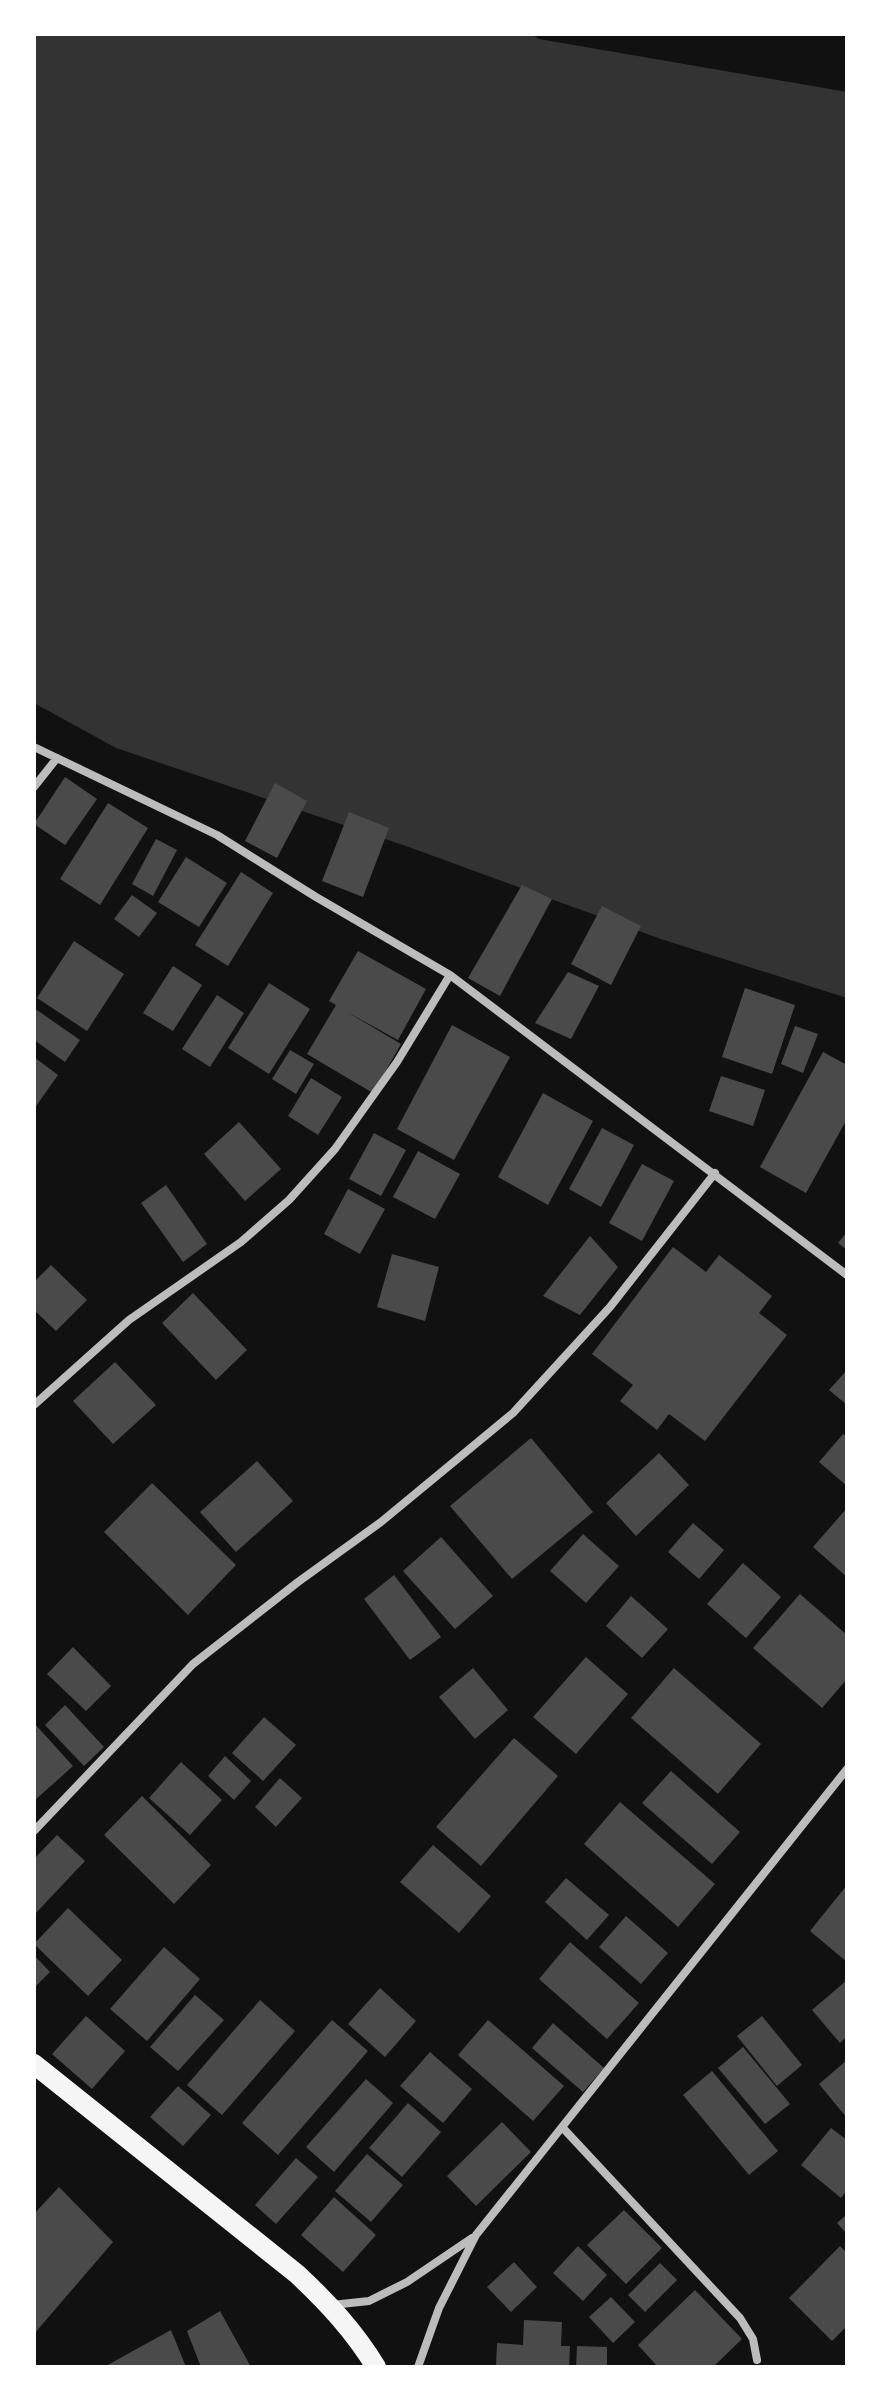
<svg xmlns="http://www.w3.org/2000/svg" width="881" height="2401" viewBox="0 0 881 2401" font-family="'Golos Text',sans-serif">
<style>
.water{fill:#333}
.building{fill:#4a4a4a}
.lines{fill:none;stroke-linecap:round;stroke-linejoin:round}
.minor{stroke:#bcbcbc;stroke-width:8}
.primary{stroke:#f5f5f5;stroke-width:20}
</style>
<rect width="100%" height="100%" fill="#111"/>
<path class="water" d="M34 34H531L539 39 847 92V998L661 939 406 846 116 748 34 703Z"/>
<path class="building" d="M65 777 97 799 65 845 34 824Z
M275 783 307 801 277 858 245 841Z
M108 803 148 828 100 905 60 879Z
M349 812 389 828 363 897 322 881Z
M156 839 177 850 153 896 132 884Z
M186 857 227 883 199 927 158 902Z
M241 872 273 893 228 966 195 945Z
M522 885 552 899 500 996 468 978Z
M132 895 157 913 139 937 114 919Z
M602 906 641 926 611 985 571 964Z
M74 941 124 974 87 1031 37 998Z
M358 951 426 989 398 1040 347 1012 401 1044 373 1093 307 1054 336 1005 329 1001Z
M173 966 202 985 173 1031 143 1013Z
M568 972 599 986 571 1039 535 1023Z
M269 983 310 1009 269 1074 228 1048Z
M745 988 795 1005 772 1074 722 1057Z
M217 995 244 1013 210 1067 182 1049Z
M34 1008 80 1040 65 1062 34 1040Z
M452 1025 510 1057 454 1160 397 1129Z
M795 1026 818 1034 803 1073 781 1064Z
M290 1050 314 1064 296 1094 272 1079Z
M823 1052 847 1065V1119L806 1193 760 1167Z
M34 1057 58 1075 34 1109Z
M721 1076 765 1090 753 1126 709 1111Z
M311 1078 342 1097 318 1135 288 1116Z
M543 1093 593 1121 548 1205 498 1177Z
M239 1122 281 1169 245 1201 204 1154Z
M602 1128 634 1145 601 1207 569 1189Z
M374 1133 406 1150 381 1196 349 1179Z
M418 1151 460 1174 435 1219 393 1197Z
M642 1164 674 1181 642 1241 609 1223Z
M166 1185 207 1244 183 1262 141 1203Z
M348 1189 385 1209 360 1254 324 1234Z
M847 1232V1250L838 1243Z
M590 1236 618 1267 580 1315 543 1296Z
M673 1247 706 1272 719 1255 772 1296 759 1313 787 1335 705 1441 669 1414 657 1430 620 1401 633 1385 592 1354Z
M392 1254 439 1267 425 1321 377 1307Z
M51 1265 87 1300 56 1331 34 1310V1282Z
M193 1293 247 1350 216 1380 162 1323Z
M115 1362 156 1405 113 1444 73 1401Z
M847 1370V1405L829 1390Z
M843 1434 847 1437V1486L819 1462Z
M531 1438 593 1512 512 1579 450 1506Z
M659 1453 689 1485 636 1536 606 1503Z
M257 1461 293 1501 236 1552 200 1512Z
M152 1483 236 1565 188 1615 104 1532Z
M847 1508V1577L813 1547Z
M693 1523 724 1550 699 1579 668 1552Z
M583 1534 619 1566 586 1603 550 1571Z
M441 1537 493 1596 455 1629 403 1571Z
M743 1563 781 1597 746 1638 707 1604Z
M394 1575 441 1637 410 1660 364 1599Z
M800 1594 847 1635V1679L822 1708 753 1648Z
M631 1596 668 1629 642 1658 606 1626Z
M73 1647 111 1686 86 1711 47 1674Z
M586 1657 628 1694 576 1754 533 1717Z
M473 1668 508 1710 475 1739 439 1697Z
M674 1668 761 1744 718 1794 631 1718Z
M65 1705 104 1747 84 1766 45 1725Z
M264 1717 296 1745 263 1781 232 1753Z
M34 1723 73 1766 34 1801Z
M514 1738 558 1776 481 1866 436 1827Z
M225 1756 251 1781 234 1800 208 1776Z
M181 1762 222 1800 190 1835 149 1798Z
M671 1771 740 1832 712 1864 642 1803Z
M280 1778 302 1798 276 1827 255 1807Z
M142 1796 211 1865 174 1904 104 1835Z
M620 1802 715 1884 678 1927 584 1844Z
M57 1835 85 1861 34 1915V1859Z
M433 1845 491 1896 459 1933 400 1882Z
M566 1878 609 1915 587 1940 545 1902Z
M847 1885V1962L810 1931Z
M68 1908 122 1960 88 1996 34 1944Z
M626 1916 668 1953 641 1984 599 1947Z
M570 1942 639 2003 607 2039 539 1979Z
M164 1947 200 1979 147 2041 110 2009Z
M34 1955 50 1972 34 1988Z
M847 1980V2036L840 2043 812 2010Z
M380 1988 416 2021 385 2057 348 2024Z
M195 1995 224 2020 178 2071 150 2047Z
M260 2000 295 2031 222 2115 187 2085Z
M86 2016 125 2051 92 2089 52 2054Z
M762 2016 802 2065 777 2086 737 2036Z
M332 2020 368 2051 278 2155 242 2123Z
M488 2020 564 2086 533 2121 458 2055Z
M553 2023 604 2068 583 2092 532 2048Z
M743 2047 790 2104 765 2124 718 2068Z
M430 2052 472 2089 443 2123 400 2086Z
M847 2060V2118L819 2084Z
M712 2071 778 2151 749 2175 683 2095Z
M366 2079 393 2103 334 2172 306 2147Z
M178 2086 211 2115 183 2146 150 2117Z
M408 2103 441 2132 402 2177 369 2148Z
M502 2122 531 2152 476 2206 447 2176Z
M831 2128 847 2140V2190L841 2198 801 2165Z
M367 2154 403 2185 371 2222 335 2191Z
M296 2158 318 2177 276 2224 255 2205Z
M59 2187 113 2242 34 2334V2214Z
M334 2197 376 2235 343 2272 301 2235Z
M624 2210 662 2248 626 2284 587 2245Z
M847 2214V2234L837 2223Z
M578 2246 607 2275 583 2301 553 2273Z
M840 2246 847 2253V2326L832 2341 789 2298Z
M514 2262 537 2287 511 2312 487 2287Z
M660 2263 677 2280 645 2312 628 2295Z
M695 2290 742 2339 713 2367H658L638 2345Z
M611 2297 635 2322 613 2343 589 2317Z
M220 2311 251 2367H201L187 2331Z
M524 2320 562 2322 561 2346H570L569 2367H496L497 2343 523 2345Z
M171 2330 186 2367H104Z
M577 2346 607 2347V2367H576Z"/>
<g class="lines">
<path class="minor" d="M34 747 217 835 316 897 450 975 847 1275
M34 787 57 758
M34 1405 129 1320 241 1242 289 1200 335 1149 397 1062 450 975
M34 1831 193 1664 298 1582 381 1522 513 1413 610 1307 715 1173
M562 2127 740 2318 753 2339 757 2360
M332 2305 369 2301 407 2282 472 2238
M418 2367 439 2308 476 2235 847 1769"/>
<path class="primary" d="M34 2064 297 2274C328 2303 354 2331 376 2367"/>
</g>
<rect width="881" height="2401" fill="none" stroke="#ffffff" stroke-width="72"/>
</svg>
